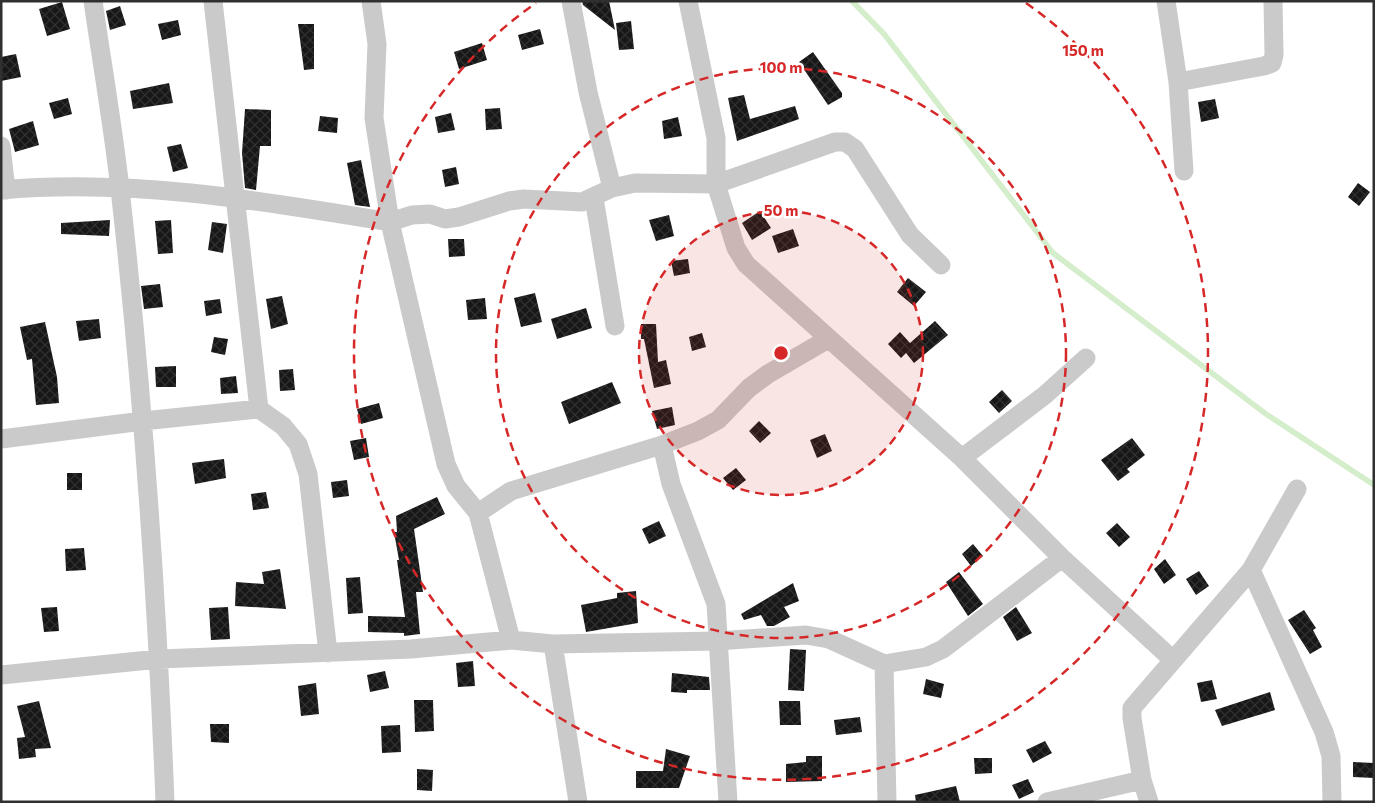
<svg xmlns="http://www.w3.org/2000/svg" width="1375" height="803" viewBox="0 0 1375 803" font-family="Commissioner,sans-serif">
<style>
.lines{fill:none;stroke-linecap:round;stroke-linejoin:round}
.stream{stroke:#d4edca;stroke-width:5.5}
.building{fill:url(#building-cross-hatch)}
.minor{stroke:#cacaca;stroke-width:19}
.ring{fill:none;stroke:#d62828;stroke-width:2.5;stroke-dasharray:9 6}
.centre{fill:#d62828;stroke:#fff;stroke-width:2.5}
.ring-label{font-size:15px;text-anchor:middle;font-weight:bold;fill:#d62828;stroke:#fff;stroke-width:5;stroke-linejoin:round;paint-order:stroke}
</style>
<defs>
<pattern id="building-cross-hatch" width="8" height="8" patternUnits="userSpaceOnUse" patternTransform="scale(1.25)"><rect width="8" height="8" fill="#171717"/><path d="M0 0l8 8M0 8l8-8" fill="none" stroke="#303030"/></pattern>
</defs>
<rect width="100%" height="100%" fill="#fff"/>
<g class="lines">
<path class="stream" d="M852 1 884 34 1053 253 1266 414 1374 485"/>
</g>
<path class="building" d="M582 1H609L615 30 583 5Z
M62 2 70 29 47 36 39 9Z
M120 6 126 25 110 30 106 11Z
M178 20 181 35 162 40 158 24Z
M631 21 634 49 619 50 616 23Z
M298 24H314V69L304 70Z
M540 29 544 44 522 50 518 35Z
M482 43 487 60 459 69 454 52Z
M813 52 842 93V97L828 105 799 62Z
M16 54 21 77 1 81V57Z
M169 83 173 103 133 109 130 91Z
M744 95 750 119 795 106 799 119 737 141 728 98Z
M68 98 72 114 54 119 49 103Z
M1215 99 1219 118 1201 122 1198 102Z
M500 108 502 129 486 130 485 109Z
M245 109 271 110V146H260L256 190 245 188 242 153Z
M451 113 455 130 438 133 435 117Z
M320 116 338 118 337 133 318 131Z
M678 117 682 136 664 139 662 121Z
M33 121 39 145 15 152 9 129Z
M181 144 188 168 173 172 167 147Z
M361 160 370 207 355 205 347 163Z
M456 167 459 184 445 187 442 170Z
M1358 183 1370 192 1359 206 1348 197Z
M760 211 771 228 752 240 742 223Z
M669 215 674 236 656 241 649 220Z
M110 220 109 236 61 234V223Z
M171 220 173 253 158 254 155 221Z
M212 222 227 224 223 253 208 250Z
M793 229 799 246 778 253 772 236Z
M448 239H464L465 256 449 257Z
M688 259 690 273 674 276 671 261Z
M908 278 926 292 914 306 897 292Z
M160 284 163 307 144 309 141 286Z
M535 293 542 322 521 327 514 298Z
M282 296 288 324 271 329 266 299Z
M485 298 487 319 468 320 466 300Z
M220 299 222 313 206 316 204 301Z
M586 308 592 328 557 339 551 319Z
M99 319 101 338 79 341 76 321Z
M935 321 948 335 914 363 906 353 901 358 888 344 900 332 910 343Z
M45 322 57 377 59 403 36 405 32 359 27 360 20 327Z
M641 324H656L658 362 666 360 671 384 654 388 644 339H641Z
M702 333 706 347 692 351 689 337Z
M214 337 228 339 225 355 211 352Z
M176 366V387H156L155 367Z
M293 369 295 390 280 391 279 370Z
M236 376 238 393 221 394 220 378Z
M612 382 621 403 569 424 561 402Z
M1002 390 1012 401 999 413 989 402Z
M379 403 383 418 361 424 357 409Z
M672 407 675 425 657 429 652 411Z
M759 421 771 433 760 443 749 431Z
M825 434 832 451 817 458 810 440Z
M366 438 369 457 354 460 350 441Z
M1132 438 1145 455 1127 469 1130 472 1118 481 1101 460Z
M224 459 226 478 195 484 192 463Z
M736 468 746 480 733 490 723 478Z
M67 473H82V490H67Z
M347 480 349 496 333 498 331 482Z
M266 492 269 508 253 510 251 494Z
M437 497 445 514 414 529 423 592H416L420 634 404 636V633L368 632V616L405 617 397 560H399L394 532H397L396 516Z
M659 521 666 536 649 544 642 529Z
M1117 523 1130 537 1119 547 1106 533Z
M973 544 983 556 971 566 962 554Z
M84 548 86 570 66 571 65 549Z
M1165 559 1176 575 1164 584 1154 569Z
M280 569 286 609 235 606 236 582 264 584 262 572Z
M1199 571 1209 586 1196 595 1186 579Z
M959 572 983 604 968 616 946 582Z
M360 577 363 613 348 614 346 578Z
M793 583 799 601 784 607 790 617 774 626H767L761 615 744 620 741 614Z
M636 591 638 623 586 632 581 605 617 598V593Z
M57 607 59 631 44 632 41 608Z
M228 607 230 639 211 640 209 608Z
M1016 607 1032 633 1017 641 1003 617Z
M1304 610 1316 628 1313 630 1322 647 1310 654 1288 620Z
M790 649 806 650 804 691 788 690Z
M473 661 475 686 458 687 456 663Z
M385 671 389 688 370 692 367 675Z
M672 673 709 677 710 690H687V693L671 692Z
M926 679 944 684 941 698 923 694Z
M1212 680 1217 699 1201 702 1197 683Z
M316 683 319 714 301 716 298 686Z
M1270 692 1275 710 1222 726 1215 710Z
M414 700H433L434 731 415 732Z
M39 701 51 748 35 749 36 757 19 759 17 738 25 737 17 706Z
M779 701H800L801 725H780Z
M860 717 862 732 836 735 834 720Z
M210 724H229V743L211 742Z
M400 725 401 752 382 753 381 726Z
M1045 741 1052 753 1033 763 1026 750Z
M666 749 690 756 679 788H636V771H663Z
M806 756H822V781L786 782V764L806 762Z
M974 758H992V773L975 774Z
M1353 762 1374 763V778L1353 777Z
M417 769 433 770 432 791 417 790Z
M1028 779 1034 792 1019 799 1012 785Z
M956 786 960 802H916L915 795Z"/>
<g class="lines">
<path class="minor" d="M93 1C102 64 113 126 120 189 143 393 157 597 165 802
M213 1 259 409
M371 1 377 44 374 118 390 222 446 464 456 486 478 513 511 640
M571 1 588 92 612 188
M688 1 716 138V184L736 248 746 264 962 458 1062 558 1173 660
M1166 1 1178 82 1184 171
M1178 82 1264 66 1272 63 1274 55 1273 1
M1 146 6 190
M1 190C130 178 263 201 390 222L412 215 430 214 445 219 459 217 509 201 524 199 582 202 612 188 635 183 716 184 835 142H845L855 149 910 235 941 265
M594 198 615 326
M1 439 143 421 259 409 283 426 298 444 308 474 328 653
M662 445 671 484 716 604 728 802
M962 458 1045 395 1086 358
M478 513 511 491 662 445 698 431 718 420 749 388 768 374 828 339
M1251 570 1324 732 1331 756 1332 802
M553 644 578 802
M884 664 887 802
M1 675 159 659 411 649 511 640 553 644 717 641 806 635 829 639 884 664 926 657 943 649 1062 558
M1047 802 1142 780
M1149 802 1142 780 1132 718V708L1251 570 1297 489"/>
</g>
<circle cx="781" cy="353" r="142" fill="#d62828" fill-opacity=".12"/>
<g class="ring">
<circle cx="781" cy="353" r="142"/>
<circle cx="781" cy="353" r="285"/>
<path d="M1026 3A427 427 0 1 1 536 3"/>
</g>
<circle cx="781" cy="353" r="8" class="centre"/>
<g class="ring-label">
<text x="1083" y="56">150 m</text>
<text x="781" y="73">100 m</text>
<text x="781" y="216">50 m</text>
</g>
<rect width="1375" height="803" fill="none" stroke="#303030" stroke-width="5"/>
</svg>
